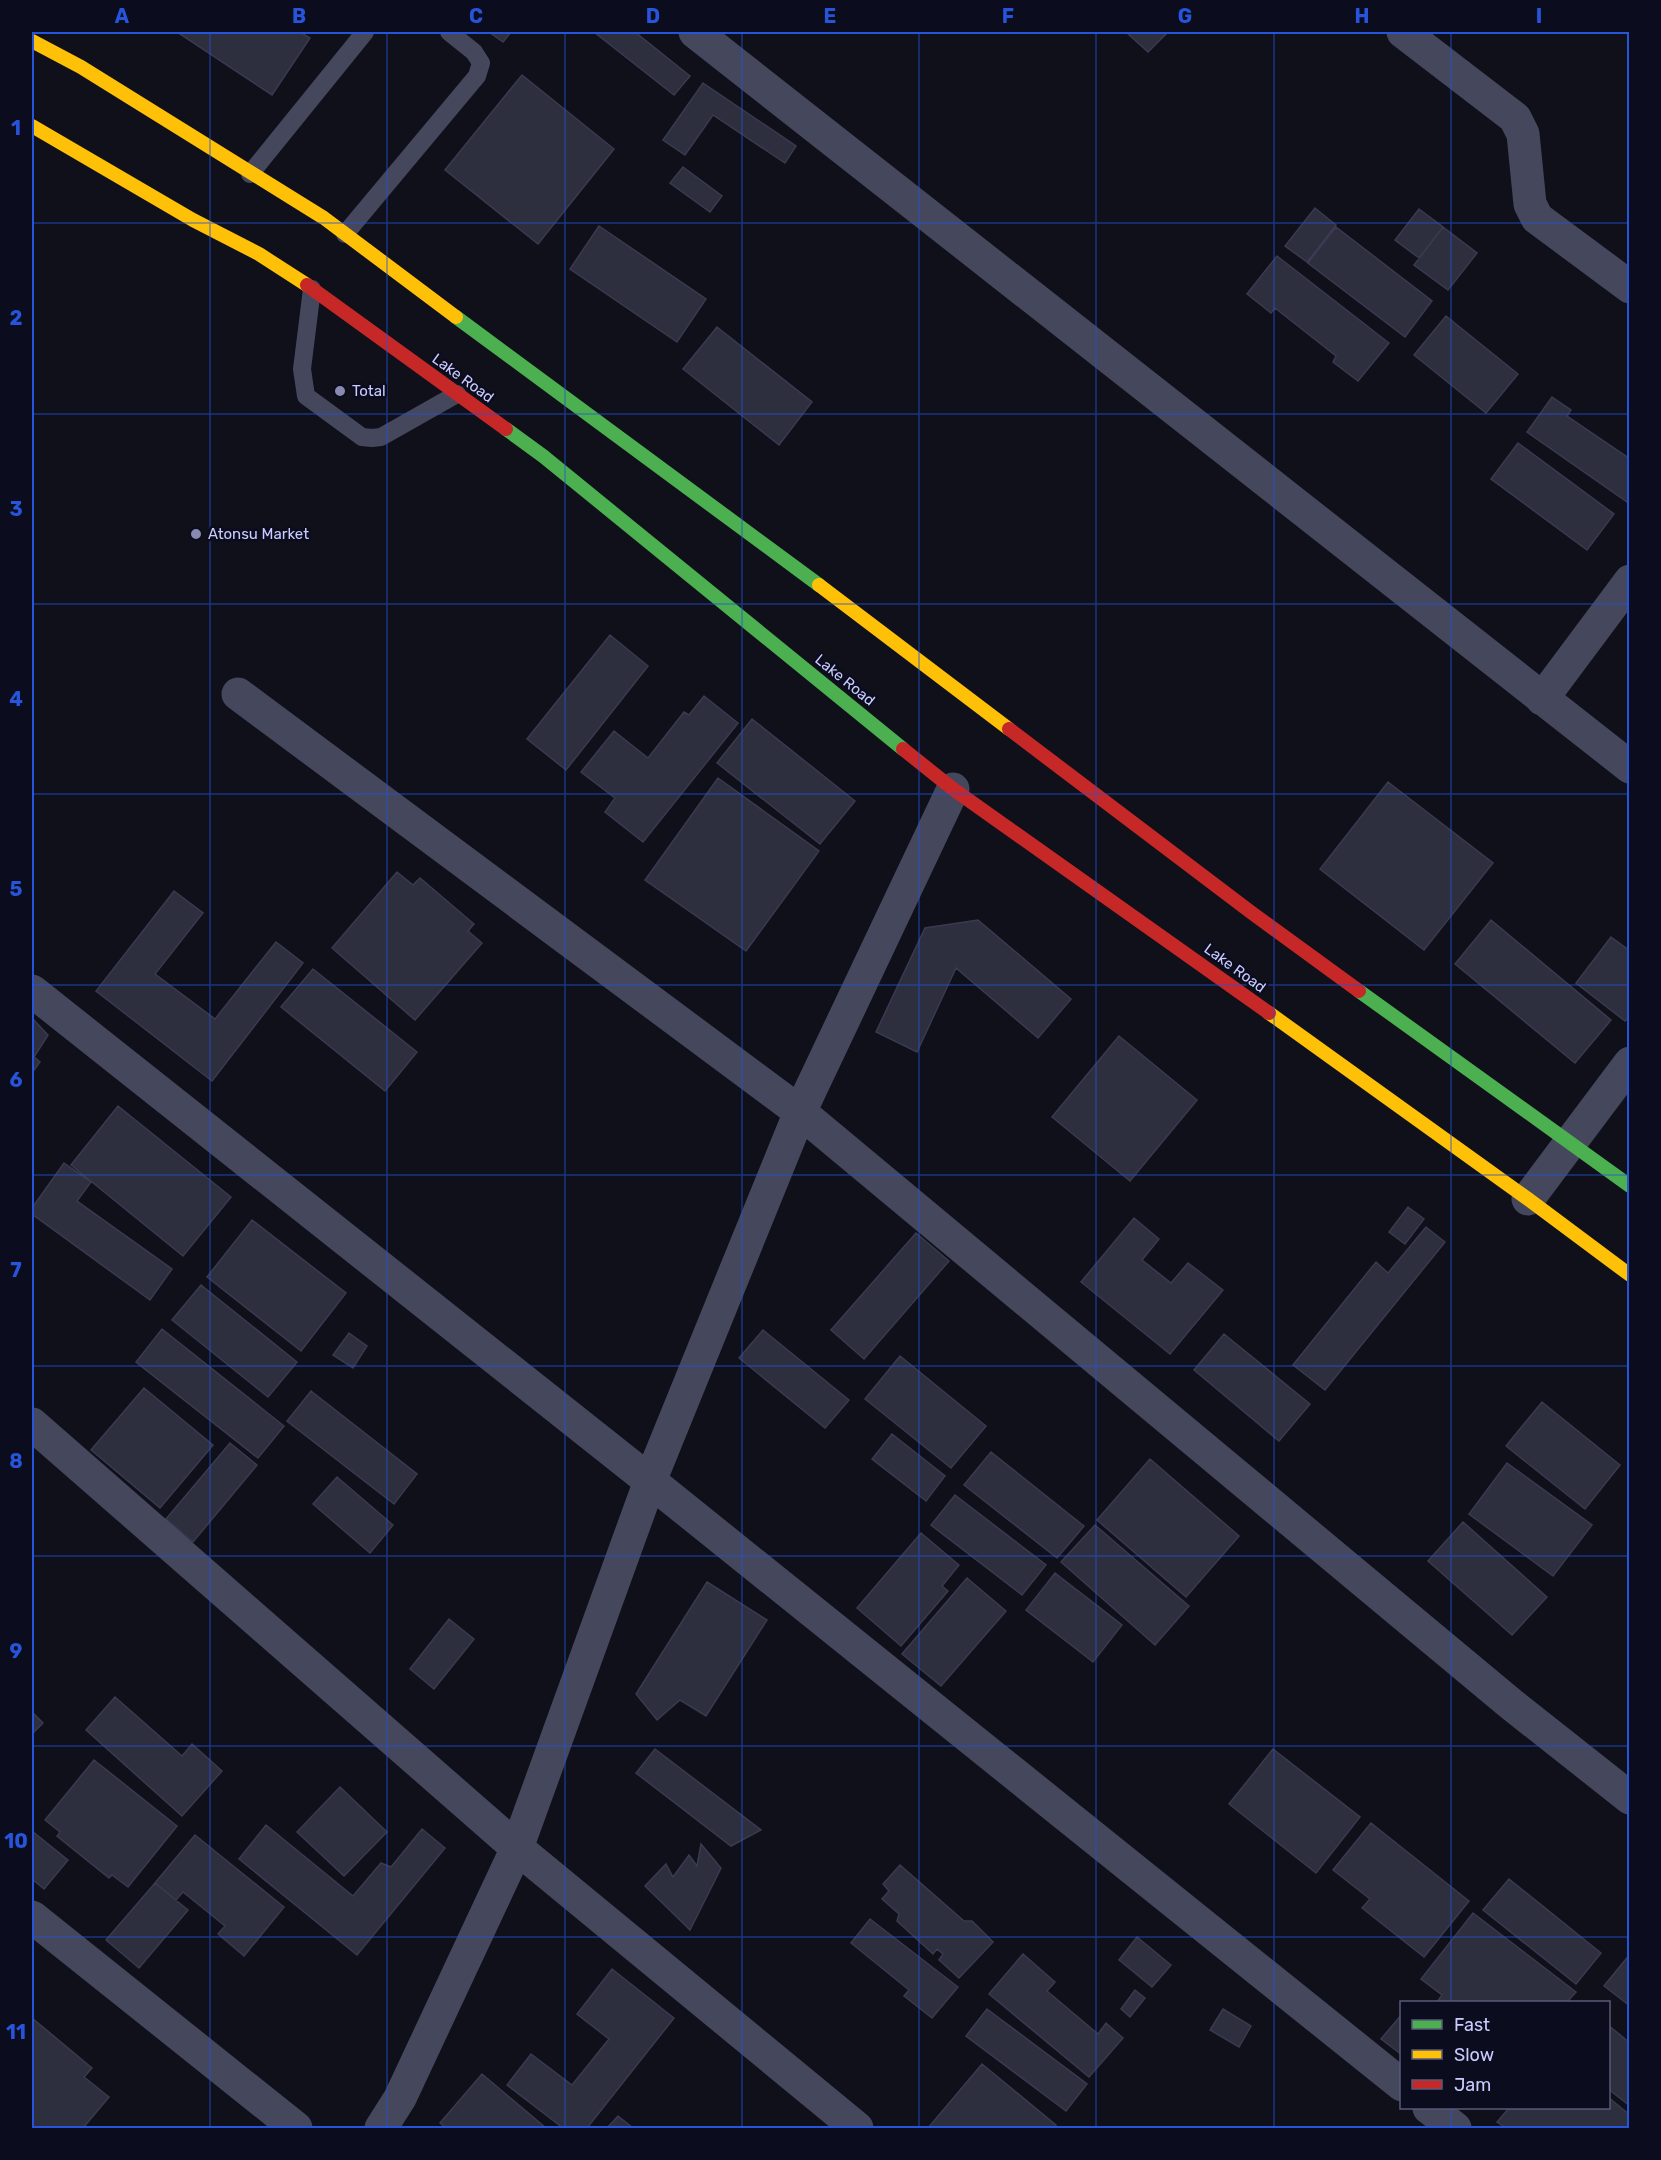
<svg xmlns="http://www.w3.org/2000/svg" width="1661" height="2160" viewBox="0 0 1661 2160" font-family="Rubik,sans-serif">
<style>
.building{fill:#2d2e3e;stroke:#3a3a50;stroke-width:1.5}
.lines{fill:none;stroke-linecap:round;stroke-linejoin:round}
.lane{stroke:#45475c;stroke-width:18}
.street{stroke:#45475c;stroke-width:33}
.fast{stroke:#4caf50;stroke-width:14}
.slow{stroke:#ffc107;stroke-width:14}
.jam{stroke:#c62828;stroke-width:14}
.grid{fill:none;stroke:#2654da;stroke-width:1.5;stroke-opacity:0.55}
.poi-dot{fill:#898aaf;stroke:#0c0c1f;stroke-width:2}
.labels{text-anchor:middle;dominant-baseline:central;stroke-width:5;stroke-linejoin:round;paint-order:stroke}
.street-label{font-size:15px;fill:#caccff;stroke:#0c0c1f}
.poi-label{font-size:15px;fill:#caccff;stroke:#0c0c1f;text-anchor:start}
.neatline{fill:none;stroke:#2654da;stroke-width:2}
.grid-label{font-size:20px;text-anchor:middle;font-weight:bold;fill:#2654da}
</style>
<rect width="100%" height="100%" fill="#10101b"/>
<path class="building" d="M177 32H300L310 38 272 95Z
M489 32H511L503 42Z
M594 32H635L690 76 674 95Z
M1126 32H1168L1148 52Z
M522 75 614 149 538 244 445 170Z
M703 83 796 146 785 163 713 115 685 155 663 140Z
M683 167 722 196 710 212 670 183Z
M1315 208 1336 225 1307 262 1285 246Z
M1419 209 1443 227 1419 258 1395 240Z
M599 226 706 299 677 342 570 269Z
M1336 227 1432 301 1405 337 1308 263Z
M1443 227 1477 253 1448 290 1414 265Z
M1277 256 1389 343 1358 381 1333 362 1336 356 1275 308 1271 313 1247 294Z
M1446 316 1518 374 1486 413 1414 355Z
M717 327 812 402 779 445 683 369Z
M1552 397 1571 410 1567 416 1630 459V504L1527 432Z
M1518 443 1614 514 1587 550 1491 479Z
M610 635 648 666 566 770 527 739Z
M704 696 738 723 643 842 605 812 615 798 581 772 614 731 648 758 684 712 689 715Z
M752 719 855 801 820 844 717 763Z
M718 778 819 851 746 951 645 880Z
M1388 782 1493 863 1424 950 1320 869Z
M397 872 413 885 420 878 474 924 468 931 482 943 415 1020 332 948Z
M174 891 203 913 155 974 215 1019 276 942 303 963 212 1081 96 991Z
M978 920 1071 999 1038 1038 956 968 917 1052 876 1032 925 928Z
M1491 920 1611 1020 1575 1063 1455 964Z
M1611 937 1630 951V1016L1625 1021 1576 983Z
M313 969 417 1052 385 1091 281 1007Z
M32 1018 48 1035 34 1057 40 1062 32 1073Z
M1119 1036 1197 1100 1130 1181 1052 1117Z
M118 1106 231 1197 183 1256 71 1165Z
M64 1163 91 1182 77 1201 172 1269 150 1300 32 1214V1208Z
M1408 1207 1424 1219 1405 1244 1389 1232Z
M1134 1218 1159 1239 1142 1260 1171 1283 1188 1263 1223 1290 1170 1354 1081 1282Z
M252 1220 346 1293 301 1351 207 1277Z
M1426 1227 1445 1242 1325 1390 1293 1365 1376 1262 1388 1273Z
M916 1233 949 1261 864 1359 831 1330Z
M201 1285 297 1362 268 1397 172 1320Z
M162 1329 284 1426 258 1458 136 1362Z
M763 1330 849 1400 825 1428 739 1358Z
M349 1333 367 1346 353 1368 333 1355Z
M1224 1334 1310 1404 1279 1441 1194 1370Z
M900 1356 986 1426 951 1468 865 1399Z
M144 1388 213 1445 160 1508 91 1450Z
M311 1391 417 1474 394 1504 287 1421Z
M1542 1402 1620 1465 1585 1509 1506 1446Z
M892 1434 945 1476 926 1501 872 1459Z
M230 1443 257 1465 193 1542 166 1519Z
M991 1452 1084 1526 1057 1558 964 1485Z
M1150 1459 1239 1536 1186 1597 1097 1520Z
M1507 1463 1592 1525 1553 1576 1469 1514Z
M337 1477 393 1525 370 1553 313 1504Z
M955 1495 1046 1565 1022 1595 931 1525Z
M1463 1522 1547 1597 1512 1635 1428 1561Z
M1095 1525 1189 1606 1155 1645 1061 1562Z
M921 1533 959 1565 942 1586 948 1591 901 1646 857 1608Z
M1055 1573 1122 1625 1093 1662 1026 1610Z
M967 1578 1006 1611 941 1686 902 1654Z
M707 1582 767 1620 706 1716 680 1700 657 1720 636 1694Z
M449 1619 474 1639 434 1689 410 1669Z
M115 1697 182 1756 192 1744 222 1771 182 1816 86 1730Z
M32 1712 43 1723 32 1734Z
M655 1749 761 1830 731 1846 636 1773Z
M1273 1749 1360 1817 1316 1873 1229 1804Z
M94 1760 177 1826 128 1887 112 1875 109 1878 57 1836 60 1832 45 1820Z
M340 1787 387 1832 344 1876 297 1832Z
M1371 1823 1469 1901 1424 1957 1362 1908 1370 1899 1333 1870Z
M266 1825 353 1896 381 1863 391 1867 422 1829 445 1848 357 1955 239 1859Z
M32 1831 68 1860 44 1889 32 1879Z
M195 1835 284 1907 244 1956 218 1934 225 1926 183 1892 176 1900 155 1883Z
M701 1844 721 1868 690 1930 645 1886 666 1864 673 1877 689 1855 697 1866Z
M900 1865 964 1921H972L993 1942 959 1978 939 1960 943 1954 937 1949 933 1954 897 1921 899 1914 882 1899 889 1891 883 1884Z
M1509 1879 1601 1953 1576 1984 1483 1910Z
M155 1883 188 1910 139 1968 106 1940Z
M1473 1913 1576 1992 1567 2002H1437L1442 1995 1421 1979Z
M870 1919 958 1987 932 2018 904 1996 909 1990 851 1943Z
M1137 1937 1171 1965 1152 1987 1119 1960Z
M1023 1954 1055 1982 1047 1991 1098 2034 1106 2023 1123 2038 1089 2077 989 1994Z
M1630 1954V2006L1604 1986Z
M612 1969 674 2018 587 2128H563L507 2085 531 2054 572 2085 609 2039 577 2014Z
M1135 1990 1145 1998 1130 2017 1121 2009Z
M987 2009 1087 2084 1066 2111 966 2036Z
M1223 2009 1251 2026 1239 2047 1210 2030Z
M1402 2014V2055L1381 2039Z
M32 2018 92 2068 84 2077 109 2097 83 2128H32Z
M1608 2025 1630 2043V2106L1608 2089Z
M982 2064 1056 2125 1053 2128H928Z
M482 2074 546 2128H446L440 2123Z
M1608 2097 1630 2115V2126L1627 2128H1506L1497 2122 1509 2108H1608Z
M618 2116 633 2128H607Z"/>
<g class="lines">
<path class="lane" d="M250 174 365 32
M345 234 477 76 481 63 474 52 449 32
M312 289 302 369 306 396 362 437 372 438 381 437 457 394"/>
<path class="street" d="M695 32 1630 767
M1403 32 1515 118 1523 134 1530 204 1537 218 1630 287
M238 694 800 1112 1511 1704 1630 1798
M1542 699 1630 581
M32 991 650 1481 1402 2085
M1528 1199 1630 1063
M32 1424 517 1848 857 2128
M32 1917 296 2128
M1429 2108 1455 2128
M381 2128 400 2098 517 1848 650 1481 800 1112 953 789"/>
<path class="fast" d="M456 317 819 585
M506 429 543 456 903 749
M1359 991 1630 1186"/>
<path class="slow" d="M32 41 81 67 324 218 456 317
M32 126 193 220 259 254 307 285
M819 585 1009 729
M1269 1013 1528 1199 1630 1275"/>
<path class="jam" d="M307 285 506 429
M1009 729 1252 913 1359 991
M903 749 953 789 1269 1013"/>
</g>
<path class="grid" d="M210 32V2128M387 32V2128M565 32V2128M742 32V2128M919 32V2128M1096 32V2128M1274 32V2128M1451 32V2002M32 223H1630M32 414H1630M32 604H1630M32 794H1630M32 985H1630M32 1175H1630M32 1366H1630M32 1556H1630M32 1746H1630M32 1937H1630M1451 2108V2128"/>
<g class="poi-dot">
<circle cx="340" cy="391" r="6"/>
<circle cx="196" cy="534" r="6"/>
</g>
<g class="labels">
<g class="street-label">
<text transform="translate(463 378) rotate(36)">Lake Road</text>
<text transform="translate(845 680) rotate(39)">Lake Road</text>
<text transform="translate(1235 968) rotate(36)">Lake Road</text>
</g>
<g class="poi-label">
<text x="352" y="391">Total</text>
<text x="208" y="534">Atonsu Market</text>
</g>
</g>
<rect width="1661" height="2160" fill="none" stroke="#0c0c1f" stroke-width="66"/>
<rect x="1400" y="2001" width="210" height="108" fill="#0c0c1f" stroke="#585979" stroke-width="1.5"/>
<rect x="1412" y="2020" width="30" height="9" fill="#4caf50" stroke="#585979" stroke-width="1.5"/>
<text x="1454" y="2031" font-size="18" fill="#caccff">Fast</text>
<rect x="1412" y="2050" width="30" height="9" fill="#ffc107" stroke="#585979" stroke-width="1.5"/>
<text x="1454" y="2061" font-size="18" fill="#caccff">Slow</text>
<rect x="1412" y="2080" width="30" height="9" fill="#c62828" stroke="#585979" stroke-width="1.5"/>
<text x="1454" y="2091" font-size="18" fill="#caccff">Jam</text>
<rect x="33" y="33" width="1595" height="2094" class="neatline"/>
<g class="grid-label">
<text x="122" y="23">A</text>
<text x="299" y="23">B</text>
<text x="476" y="23">C</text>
<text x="653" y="23">D</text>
<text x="830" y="23">E</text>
<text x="1008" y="23">F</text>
<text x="1185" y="23">G</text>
<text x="1362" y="23">H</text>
<text x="1539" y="23">I</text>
<text x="16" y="135">1</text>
<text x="16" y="325">2</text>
<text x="16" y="516">3</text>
<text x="16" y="706">4</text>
<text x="16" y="896">5</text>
<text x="16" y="1087">6</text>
<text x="16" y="1277">7</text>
<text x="16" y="1468">8</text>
<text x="16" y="1658">9</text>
<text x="16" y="1848">10</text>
<text x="16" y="2039">11</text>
</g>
</svg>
